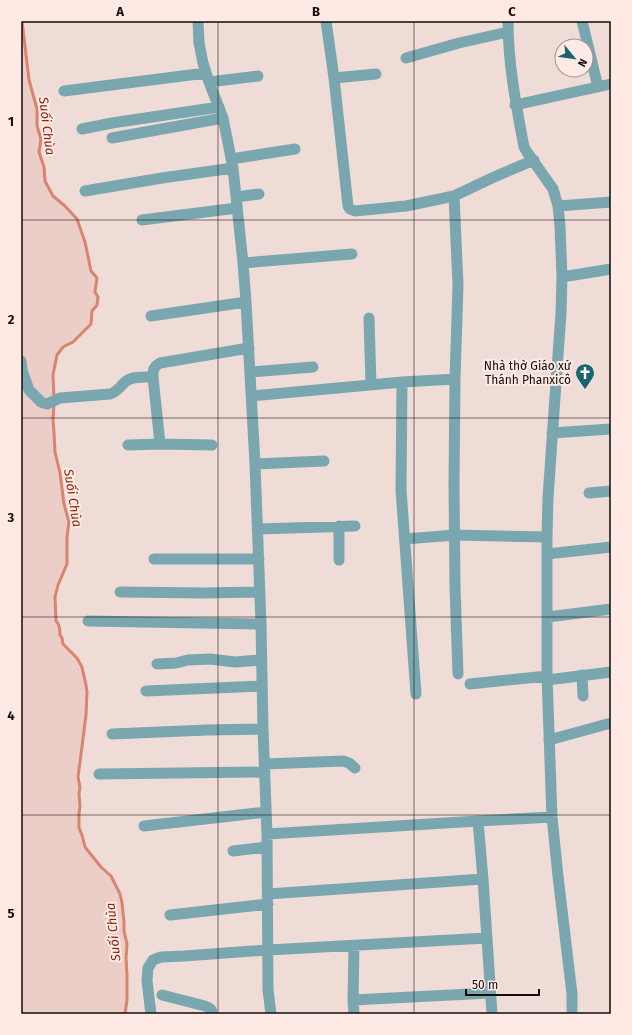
<svg xmlns="http://www.w3.org/2000/svg" width="632" height="1035" viewBox="0 0 632 1035" font-family="'Fira Sans',sans-serif">
<style>
.built{fill:#ebcec7}
.lines{fill:none;stroke-linecap:round;stroke-linejoin:round}
.stream{stroke:#d8846f;stroke-width:3}
.minor{stroke:#7aa7af;stroke-width:11}
.grid{fill:none;stroke:#120c0a;stroke-width:1;stroke-opacity:0.55}
.labels{text-anchor:middle;dominant-baseline:central;stroke-width:4;stroke-linejoin:round;paint-order:stroke}
.poi-label{font-size:12px;fill:#120c0a;stroke:#fee9e4;text-anchor:end}
.water-label{font-size:13px;font-style:italic;fill:#8a260c;stroke:#fee9e4}
.neatline{fill:none;stroke:#120c0a;stroke-width:1.5}
.grid-label{font-size:13px;text-anchor:middle;font-weight:bold;fill:#120c0a}
</style>
<rect width="100%" height="100%" fill="#f0dcd6"/>
<path class="built" d="M21 21 23 25 25 46 29 80 37 109V126L41 139 39 152 44 167 45 181 53 196 65 206 77 219 85 242 91 271 97 278 95 292 98 297 97 305 92 311 91 324 73 342 63 347 57 355 53 375 54 407 53 419 54 433 55 452 60 473 64 504 69 522 67 537V564L58 585 55 597V612L56 621 58 623 60 629V635L62 638 63 644 77 658 82 666 86 685 87 692 86 715 80 762 78 777 80 787 79 794 80 806 79 814V828L85 847 101 867 111 876 120 894 122 903 124 922V931L127 944 126 958 127 975V1000L125 1014H21Z"/>
<g class="lines">
<path class="stream" d="M22 21 29 80 37 109V126L41 139 39 152 44 167 45 181 53 196 65 206 77 219 85 242 91 271 97 278 95 292 98 297 97 305 92 311 91 324 73 342 63 347 57 355 53 375 54 399
M54 404 53 419 54 433 55 452 60 473 64 504 69 522 67 537V564L58 585 55 597 56 621C60 624 60 630 60 635L62 638 63 644 77 658 82 667 86 685 87 692 86 715 80 762 78 777 80 787 79 794 80 806 79 814V828L82 835 85 847 101 867 111 876 120 894 122 903 124 922V931L127 944 126 958 127 975V1000L125 1014"/>
<path class="minor" d="M198 21 199 43 203 63 209 82 223 118 233 168 243 263 246 302 255 464 261 624 263 729 267 834 268 990 271 1014
M326 21 334 78 348 206 350 209 355 211 406 206 454 196 494 177 534 160
M508 21C508 63 516 105 524 147L527 152 553 189 558 206 560 226 562 277 561 313 555 397 548 498 547 537V676L552 817 558 876 572 994V1014
M582 21 598 87
M406 58 459 43 508 32
M334 78 376 74
M209 82 258 76
M64 91 206 73
M515 105 611 84
M82 129 112 123 219 107
M112 138 223 118
M231 159 295 149
M85 191 162 178 233 168
M454 196 458 285 455 379 454 485 455 587 458 674
M236 197 259 194
M558 206 611 202
M142 220 237 208
M243 263 352 254
M562 277 611 269
M151 316 246 302
M369 318 371 385
M21 361 22 370 29 390 41 402 47 404 60 398 110 394C117 392 120 387 125 382 131 376 145 377 153 377 153 370 153 367 160 363L249 348
M251 372 313 367
M153 377 160 444 212 445
M402 382 401 490 416 694
M252 396 402 382 455 379
M552 433 611 429
M128 445 160 444
M255 464 324 461
M589 493 611 491
M258 529 355 526
M405 539 455 535 547 537
M547 554 611 547
M154 559H259
M339 560V526
M120 592 205 593 260 592
M548 617 611 609
M88 621 261 624
M157 664 176 663 188 660 210 659 235 662 261 660
M582 675 583 696
M547 680 611 672
M470 684 547 676
M146 691 262 686
M112 734 207 730 263 729
M549 740 611 723
M265 764 343 761 349 763 355 768
M99 774 265 772
M144 826 266 812
M267 834 478 821 552 817
M233 851 267 847
M483 879 492 1014
M268 894 483 879 478 821
M170 915 268 904
M354 946 353 1000 354 1014
M162 995 205 1006C210 1008 212 1009 212 1014
M353 1000 490 993
M151 1014 147 981 148 968 153 960 161 957 184 956 268 950 487 938"/>
</g>
<path class="grid" d="M218 21V1014M414 21V1014M21 220H611M21 418H611M21 617H611M21 815H611"/>
<defs>
<g id="church-pin" transform="scale(1)"><path d="M0 17L-7.5 6A9.5 9.5 0 1 1 7.5 6Z" fill="#196470" stroke="#fee9e4"/><path d="M-1.2-6h2.4v3.5h3.3v2.4h-3.3V6h-2.4V-.1h-3.3v-2.4h3.3Z" fill="#fff"/></g>
</defs>
<g fill-rule="evenodd">
<use href="#church-pin" x="585" y="373"/>
</g>
<g class="labels">
<g class="poi-label">
<text x="571" y="366">Nhà thờ Giáo xứ<tspan x="571" dy="14">Thánh Phanxicô</tspan></text>
</g>
<g class="water-label">
<text transform="translate(47 126) rotate(83)">Suối Chùa</text>
<text transform="translate(73 498) rotate(81)">Suối Chùa</text>
<text transform="translate(113 932) rotate(-96)">Suối Chùa</text>
</g>
</g>
<rect width="632" height="1035" fill="none" stroke="#fee9e4" stroke-width="44"/>
<g transform="translate(574 58) rotate(119)"><circle r="19" fill="#fee9e4" stroke="#a0918d"/>
<path d="M0-3L7 15L0 10L-7 15Z" fill="#196470"/>
<text y="-6" font-size="11" font-weight="bold" text-anchor="middle" fill="#120c0a">N</text>
</g>
<path d="M466 989v6h73v-6" fill="none" stroke="#120c0a" stroke-width="2"/>
<text x="472" y="989" font-size="12" fill="#120c0a" stroke="#fee9e4" stroke-width="3" paint-order="stroke">50 m</text>
<rect x="22" y="22" width="588" height="991" class="neatline"/>
<g class="grid-label">
<text x="120" y="16">A</text>
<text x="316" y="16">B</text>
<text x="512" y="16">C</text>
<text x="11" y="126">1</text>
<text x="11" y="324">2</text>
<text x="11" y="522">3</text>
<text x="11" y="720">4</text>
<text x="11" y="918">5</text>
</g>
</svg>
